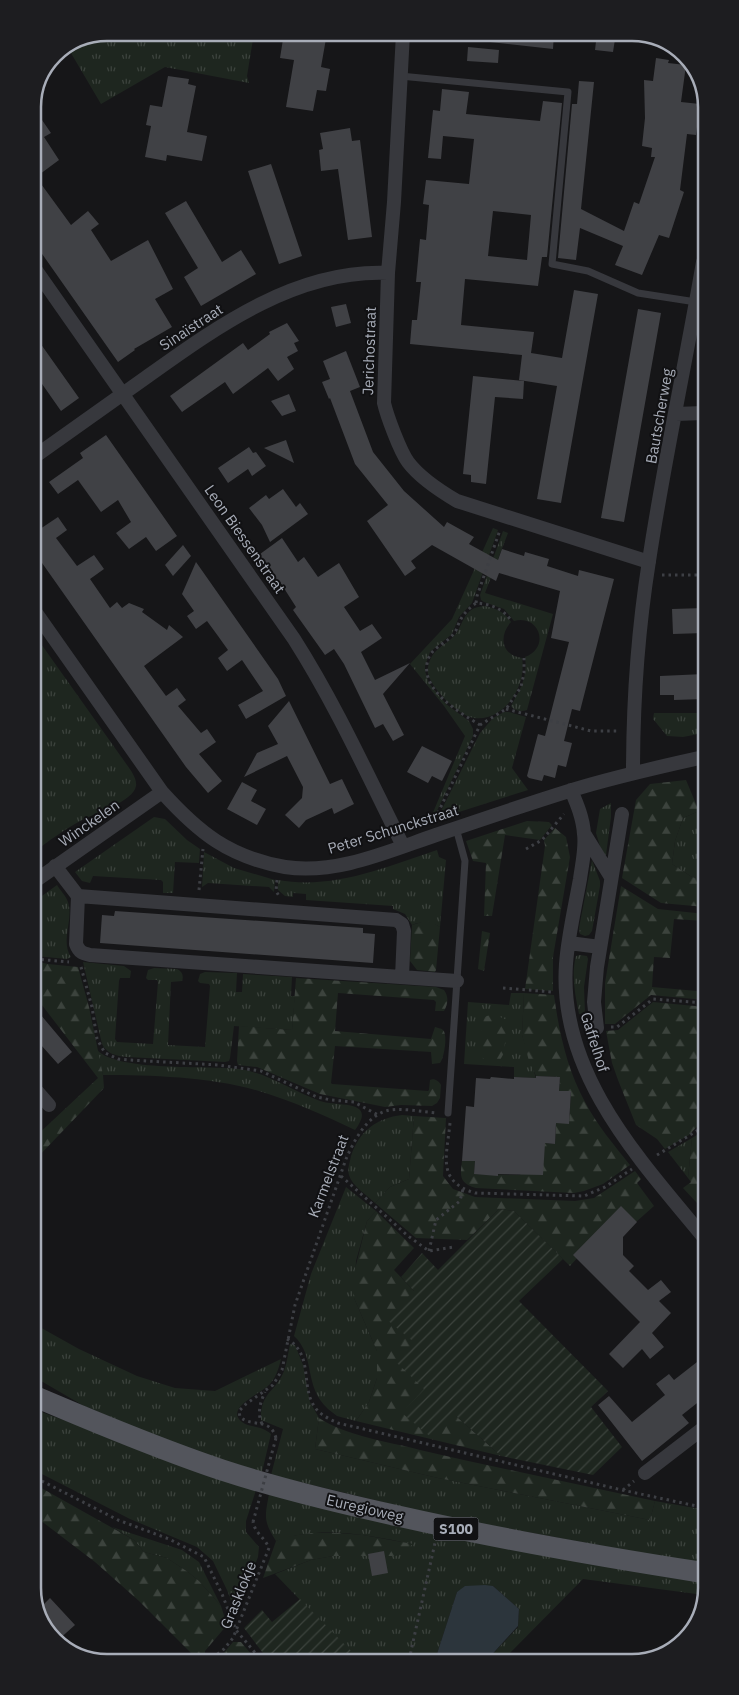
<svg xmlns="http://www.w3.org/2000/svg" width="739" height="1695" viewBox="0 0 739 1695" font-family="'IBM Plex Sans',sans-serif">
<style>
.grass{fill:url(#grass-tufts)}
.forest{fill:url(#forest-firs)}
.garden{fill:url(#garden-furrows)}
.water{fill:#2c353c}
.building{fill:#404145;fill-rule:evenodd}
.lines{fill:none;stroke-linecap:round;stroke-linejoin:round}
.path{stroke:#3d3f44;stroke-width:3;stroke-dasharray:2.5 4;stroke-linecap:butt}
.service{stroke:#37383d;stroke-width:7}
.minor{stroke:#37383d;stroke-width:14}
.primary{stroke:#53555c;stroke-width:21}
.path-bridge{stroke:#3d3f44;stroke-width:3;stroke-dasharray:2.5 4;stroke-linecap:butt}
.labels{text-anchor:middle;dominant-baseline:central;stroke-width:4;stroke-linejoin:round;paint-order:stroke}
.shield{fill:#111113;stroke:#7b7e86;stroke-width:1}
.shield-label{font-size:14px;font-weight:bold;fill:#a8adb8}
.street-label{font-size:15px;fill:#a8adb8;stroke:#111113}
.rim{fill:none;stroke:#a8adb8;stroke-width:2.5}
</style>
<defs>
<pattern id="grass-tufts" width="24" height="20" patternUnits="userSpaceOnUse" patternTransform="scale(1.25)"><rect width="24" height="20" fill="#1e261f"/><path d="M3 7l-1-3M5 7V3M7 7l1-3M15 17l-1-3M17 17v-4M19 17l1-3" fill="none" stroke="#3c433d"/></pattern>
<pattern id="forest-firs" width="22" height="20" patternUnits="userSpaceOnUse" patternTransform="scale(1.25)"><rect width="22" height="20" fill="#1e261f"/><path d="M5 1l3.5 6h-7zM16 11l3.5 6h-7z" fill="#3c433d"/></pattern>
<pattern id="garden-furrows" width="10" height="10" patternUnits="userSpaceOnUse" patternTransform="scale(1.25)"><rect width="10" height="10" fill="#1e261f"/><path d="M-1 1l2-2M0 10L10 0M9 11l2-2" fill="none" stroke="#3c433d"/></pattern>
</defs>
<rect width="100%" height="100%" fill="#161618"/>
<path class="grass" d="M107 33H254L247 76 249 83 165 67 101 104 68 48Z
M493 528 498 530 472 603 459 617 452 634 430 652 425 666V671L429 683 446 704 469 721 473 729V736L432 821 419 825 409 820 432 815 465 736 444 706 410 664 452 619Z
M503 531 508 533 485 593 553 614 527 710C522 712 514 711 511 706 520 690 528 677 525 657 551 647 539 614 514 621L504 609 484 602 481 600 480 595Z
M485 606C497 609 505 612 511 622 498 636 502 656 522 658 527 685 505 722 474 718 459 716 432 689 428 674 427 668 429 661 432 656 437 648 446 644 452 638 465 626 461 607 485 606Z
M34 634 127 765C131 771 137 778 136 786 133 802 95 813 82 820 67 828 46 842 34 853Z
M504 712H509L526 717 512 768 528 790 437 819 480 733 493 718Z
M654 713H704V733L683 737 667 736 653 719Z
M611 803V817L606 855 603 856 596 833 600 809Z
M699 811 701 817 705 818V880L692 877 672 864 675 841 683 818Z
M154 817 165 819 187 840 200 849 199 863 175 862 173 893H163V882L161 880 93 876 90 883 82 881 75 872Z
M437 850 439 857 446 860 440 927C431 921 421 921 412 925L405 914 393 909V906L306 900V894L293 893V897L285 896 278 890V880C333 890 386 867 437 850Z
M204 852 234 868 275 880 274 892 269 887 208 883 202 887Z
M592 860 600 881V886L592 931 589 935 585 936 580 934 579 928Z
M57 885C60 890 66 896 68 902 74 920 60 940 71 957L67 959 35 956V901Z
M580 955 587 956 588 959 584 987 585 1013 579 1014C575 995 571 974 576 956Z
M83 962 124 966 131 971 130 978H120L119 981 115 1039 117 1042 153 1044 158 982 157 980H148L146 978 148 970 154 968 177 969C182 971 184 976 182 981L171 982 168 1045 205 1047 210 986 209 984 200 983 198 981 200 974 205 972 237 973 236 992H242L243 974 292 977 291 996H295L292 1030 234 1026 230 1058 229 1061 225 1062 127 1057C116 1056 107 1054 102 1044Z
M511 993H524L522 1035 536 1078 514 1077V1067L464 1064 468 1002 509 1005Z
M97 1050C118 1072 207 1065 239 1069 268 1073 292 1091 320 1101 338 1107 378 1099 355 1130 324 1115 292 1101 259 1091 212 1077 152 1075 103 1075Z
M402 1115 414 1116 409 1179 390 1187 375 1203C367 1195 352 1186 349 1175 347 1169 350 1162 351 1156 359 1131 377 1118 402 1115Z
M692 1138 688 1178 668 1152Z
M346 1187 376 1211 367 1221 356 1261 354 1298 377 1351V1378L369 1402 356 1421C350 1419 343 1418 337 1416 334 1414 331 1411 328 1409 303 1386 316 1356 294 1336L311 1274Z
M36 1325 79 1349 137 1376 175 1388 215 1391 281 1359C279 1368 276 1377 270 1384 261 1394 224 1408 242 1422 250 1428 261 1425 271 1434L262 1472 182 1447 84 1406 36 1378Z
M290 1344 295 1345 303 1365 310 1402 319 1418 315 1449 438 1478 650 1520 655 1501 706 1510V1565L440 1516 271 1475 283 1429 261 1420C260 1392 276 1392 284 1371 287 1363 288 1353 290 1344Z
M36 1410 256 1490 246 1521V1532L259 1547 258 1557 236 1613 227 1590 213 1561 197 1547 130 1519 36 1471Z
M269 1494 706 1583 704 1595 583 1579 503 1660H487L518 1627 519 1609 493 1586H469L457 1592 435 1660 359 1661 275 1574 311 1560 333 1556H395L412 1544C368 1535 321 1525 276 1541 263 1521 265 1516 269 1494Z
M112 1527 182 1550 199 1562 221 1606 199 1581 188 1572 167 1558 144 1552 134 1540Z"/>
<path class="forest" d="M686 780 699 811 683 818 675 841 672 864 692 877 705 880V907L661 903 622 878 636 800 650 784Z
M527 821 549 822 552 825 540 840 505 835 492 916H484L486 863 473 861 466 841Z
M555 828 566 837 570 857 553 957V991L525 989 545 846 544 840Z
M621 886 658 909 705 914V921L674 919 670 958 654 957 652 987 697 991 699 984 705 985V1000L651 995 615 1024H605V983Z
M425 921 433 923 440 927 436 970 435 972 417 970 410 961 412 925Z
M482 931 490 933 484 971 478 969Z
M35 961 48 964 78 967 89 1007 103 1075 104 1088 35 1160V1137L98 1078 35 996Z
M296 978 436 987 444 990C449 997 448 1004 444 1011H435L436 1002 434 1000 338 993 335 1031 431 1039 435 1027C437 1028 441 1028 443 1030 448 1035 444 1058 440 1063L432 1064 431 1052 335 1046 331 1083 332 1084 428 1091 429 1090 430 1080C434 1078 439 1081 441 1085L440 1098 437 1103 432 1106 401 1105 385 1107 320 1094 257 1067 238 1065 237 1061 239 1026 292 1030Z
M524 993 554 995C559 1032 567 1069 585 1102 597 1125 614 1145 630 1165L603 1184 584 1191 574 1193 476 1188C459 1183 460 1176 462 1161H475L474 1174 520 1175 545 1143 555 1144 556 1123H569L571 1092 559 1091 560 1077 536 1076 529 1061 522 1035Z
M653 1002 705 1007V1118L689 1135 665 1149 657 1139 636 1125 618 1080 612 1063 606 1031 618 1030Z
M493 1014 507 1020 504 1053 500 1060 487 1061 478 1055 484 1017Z
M414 1116 446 1118 443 1176 453 1189 475 1197 575 1201 594 1198 635 1171 641 1179 637 1183 654 1206 636 1222 622 1208 570 1266 514 1211 499 1209 467 1240 416 1238 375 1203 390 1187 409 1179Z
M705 1130V1167L703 1168 705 1196 697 1203 683 1188 691 1182 688 1178 692 1138Z
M376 1211 414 1248 394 1270 414 1291 415 1343 456 1416 501 1456 356 1421 369 1402 377 1378V1351L354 1298 352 1281 367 1221Z
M319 1418C349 1437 387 1441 420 1450 498 1468 577 1484 655 1501L650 1520 438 1478 315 1449Z
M36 1485 134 1540 144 1552 167 1558 188 1572 199 1581 221 1606 227 1625 205 1651V1658L199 1661 139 1601 95 1562 36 1517Z
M311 1533H339L363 1535 413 1544 396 1556H333L311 1560 263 1578 276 1541 285 1537Z
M233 1642H241L257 1661 216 1662Z"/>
<path class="garden" d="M499 1209 514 1211 563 1259 519 1301 608 1391 591 1407 622 1447 593 1475 501 1456 456 1416 432 1438 402 1413 424 1389 397 1363 415 1343 386 1319 414 1291 401 1277 422 1253 438 1270Z
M300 1599 353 1653 359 1661H269L244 1628 262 1610 272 1622Z"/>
<path class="water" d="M485 1585 493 1586 519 1609 518 1626 487 1660H435L457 1592 465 1586Z"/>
<path class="building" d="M284 33H327L321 67 330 69 326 91 317 90 313 111 286 107 294 60 280 58Z
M491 33H554L553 49 490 42Z
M597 33H616L613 52 595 50Z
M468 47 499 50 498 63 467 61Z
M656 58 669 60 668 63 686 65 681 102 700 104 696 135 687 134 680 190 684 192 669 238 659 235 642 275 615 265 623 246 580 228 576 260 558 258 572 104H577L579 81 594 82 581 209 624 231 634 202 639 204 655 157H651L652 148 642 146 645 118 644 80 653 81Z
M168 76 189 79 188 84 196 86 187 132 207 136 202 161 167 155 166 161 145 157 151 126 146 125 150 105 162 107Z
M442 89 469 92 466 114 540 121 543 101 562 103 547 257H542L538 286 465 279 461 325 534 332 531 353 562 358 574 290 598 294 561 503 537 499 557 386 519 380 522 355 410 344 412 320H417L421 282H416L420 239 426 240 429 205 423 204 426 180 469 184 474 139 443 136 441 159 428 158 433 110 440 111ZM493 211 531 215 527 260 488 256Z
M42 120 51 133 44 137 59 160 36 177 71 225 88 211 99 224 91 230 111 261 148 240 173 289 155 299 172 327 134 349 135 350 118 362 33 241V121L35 125Z
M350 128 352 141 360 140 372 237 348 240 338 169 321 171 319 150 323 149 320 133Z
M271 164 302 256 279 264 248 171Z
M186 201 222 262 241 250 256 274 201 306 184 277 198 268 165 213Z
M346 304 351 323 336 327 331 307Z
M638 309 661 313 624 522 601 518Z
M287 323 299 341 294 343 298 351 287 357 294 369 278 381 268 368 233 394 225 382 182 412 170 396 243 343 248 350 270 334 269 332Z
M33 333 79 398 61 411 33 371Z
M346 351 360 387 350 391 373 452 404 491 444 527 447 522 474 537 469 544 498 560 502 549 524 556 525 552 549 559 547 566 578 576 579 570 614 579 580 711 572 709 564 741 572 743 566 767 558 765 555 778 544 775 542 781 529 778 527 776 538 734 545 736 569 642 551 638 560 591 499 573 496 581 432 545 411 561 416 568 405 576 367 521 388 505 355 464 330 398 329 399 322 382 330 379 323 361Z
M473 376 524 381 523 399 495 397 486 484 471 482V475L463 474Z
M289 394 296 411 282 416 271 401Z
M106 435 177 536 156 551 146 537 129 549 116 533 131 522 118 500 101 512 78 480 58 494 49 482 83 458 80 453Z
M286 440 294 463 264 448Z
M249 447 253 453 256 452 266 466 252 476 248 469 228 483 218 468Z
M283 489 296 507 300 503 308 514 270 542 262 525 249 508 266 495 269 499Z
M58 517 67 530 56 538 77 566 94 555 104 569 90 579 110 608 117 602 122 608 129 603 144 609 142 612 167 630 169 625 183 637 144 666 166 696 177 688 186 700 178 706 201 733 207 729 216 742 199 754 222 781 208 793 186 767 35 553 42 549 34 537V533Z
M282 538 298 562 304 557 318 577 339 563 359 597 344 607 360 631 372 624 382 638 361 652 375 680 410 663 383 694 404 735 393 741 383 724 375 728 344 664 334 649 325 655 293 610 296 607 280 582 276 585 256 557Z
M183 545 191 556 173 576 165 565Z
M196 562 278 679 286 696 246 719 238 705 263 691 242 660 227 671 218 658 228 650 218 636 207 621 196 629 187 616 194 611 182 594Z
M704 608V633L673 634 672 609Z
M704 674V699L674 700V695H660V676Z
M289 701 330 784 342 779 354 804 334 814 332 808 306 820 299 828 285 815 302 798 303 787 287 756 244 777 257 753 278 744 268 726Z
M422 746 452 761 442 781 432 776 428 783 407 772Z
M242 782 257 790 251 801 266 809 257 825 227 809Z
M115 911 363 928V933L375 934 373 963 100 943 102 915 114 916Z
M35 1008 72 1052 58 1064 41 1045 35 1050Z
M536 1076 560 1077 559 1091H571L569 1124 556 1123 555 1144 545 1143 543 1175 498 1174V1176L474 1174 475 1161H462L466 1106 474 1107 476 1078 490 1079 491 1077 514 1079V1077L536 1078Z
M621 1206 637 1222 623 1237V1255L634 1266 629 1271 648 1290 661 1280 671 1292 659 1301 671 1313 652 1333 664 1347 650 1359 642 1349 623 1368 609 1354 640 1322 573 1255Z
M706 1355V1396L682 1415 689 1423 642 1461 598 1405 609 1396 632 1422 665 1395 656 1384 669 1374 674 1380Z
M384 1551 388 1573 372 1576 368 1554Z
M50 1598 75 1625 57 1641 36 1612Z"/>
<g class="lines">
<path class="path" d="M662 575H704
M476 603 477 596 500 530
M506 709 591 731H620
M480 725C459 712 416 688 429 657 434 646 448 643 454 633 457 630 457 627 459 623 462 615 469 608 476 603 491 604 504 609 512 622
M435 819 480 725 506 709 521 687 524 673V658
M526 849 542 840 564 814
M277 880 276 891 279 896
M199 890 203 849
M35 959 69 962
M81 967 92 1007 97 1039 105 1053 118 1059 130 1060 218 1065 261 1071 317 1097 331 1100 354 1102 378 1115
M503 988 552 992
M611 1027H617L653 999 705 1003
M450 1123C447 1156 436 1181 475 1193L584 1196 605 1187 632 1169
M657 1155 705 1126
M341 1176 408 1236 429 1251 454 1247
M429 1251 436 1220 460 1201 463 1189
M287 1339C316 1356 298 1390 318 1411 323 1416 331 1420 338 1423L622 1490 706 1508
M262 1424C257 1413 260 1403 265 1392
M276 1438C270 1417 253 1428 240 1417L239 1411 246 1404 273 1385 282 1370 295 1305 346 1159C354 1141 366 1117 386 1111 398 1107 424 1112 438 1113
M36 1478 118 1520 169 1539 204 1557 222 1594 236 1630 262 1661
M623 1490 634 1481
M409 1660 435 1543
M207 1662 224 1649 233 1638 269 1548C265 1538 255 1533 253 1522"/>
<path class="service" d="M400 76 568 92 552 264 588 271 638 293 696 302
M448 1113 465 861 456 828"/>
<path class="minor" d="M403 33 394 202 388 273 384 403C387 416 400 451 408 462 420 478 440 491 457 501L649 562
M33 266 294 639C336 705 368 776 403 846
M676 414 703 413
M34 457C72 430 110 403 148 376 218 326 297 269 388 273
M34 610 162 792C199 833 229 857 285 867 336 875 389 851 436 835 480 820 524 805 569 791 613 777 659 767 704 757
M633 773C633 702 638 630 649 561 664 461 686 362 703 262
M571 790C577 804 583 818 584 834 586 848 582 864 580 879 575 907 568 936 566 964 558 1074 641 1161 706 1240
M585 835 611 877
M55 866 78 896 76 944C79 952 82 953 90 955L457 981
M35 881 162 792
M78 896 396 920 402 924 404 931 402 977
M569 943 600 947
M597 1028 594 1002 597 967 622 814
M35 1089 49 1105
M645 1473 706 1426"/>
<path class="primary" d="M36 1397C97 1423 159 1449 222 1470 280 1489 339 1503 398 1516 500 1539 603 1557 706 1573"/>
<path class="path-bridge" d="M253 1522 276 1438"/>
</g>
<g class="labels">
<rect class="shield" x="433.5" y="1517.5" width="45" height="23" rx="4"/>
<g class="shield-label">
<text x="456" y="1529">S100</text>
</g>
<g class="street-label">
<text transform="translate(191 327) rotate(-33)">Sinaïstraat</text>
<text transform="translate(369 351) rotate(-88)">Jerichostraat</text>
<text transform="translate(659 416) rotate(-80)">Bautscherweg</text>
<text transform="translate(245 539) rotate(55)">Leon Biessenstraat</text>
<text transform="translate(89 823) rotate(-35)">Winckelen</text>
<text transform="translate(393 829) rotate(-17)">Peter Schunckstraat</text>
<text transform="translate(595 1042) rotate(72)">Gaffelhof</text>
<text transform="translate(328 1176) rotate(-69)">Karmelstraat</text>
<text transform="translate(365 1508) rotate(13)">Euregioweg</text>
<text transform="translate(238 1595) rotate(-68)">Grasklokje</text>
</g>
</g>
<path d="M0 0H739V1695H0ZM107 41H632A66 66 0 0 1 698 107V1588A66 66 0 0 1 632 1654H107A66 66 0 0 1 41 1588V107A66 66 0 0 1 107 41Z" fill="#1d1d20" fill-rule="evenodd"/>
<path class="rim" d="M107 41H632A66 66 0 0 1 698 107V1588A66 66 0 0 1 632 1654H107A66 66 0 0 1 41 1588V107A66 66 0 0 1 107 41Z"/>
</svg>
